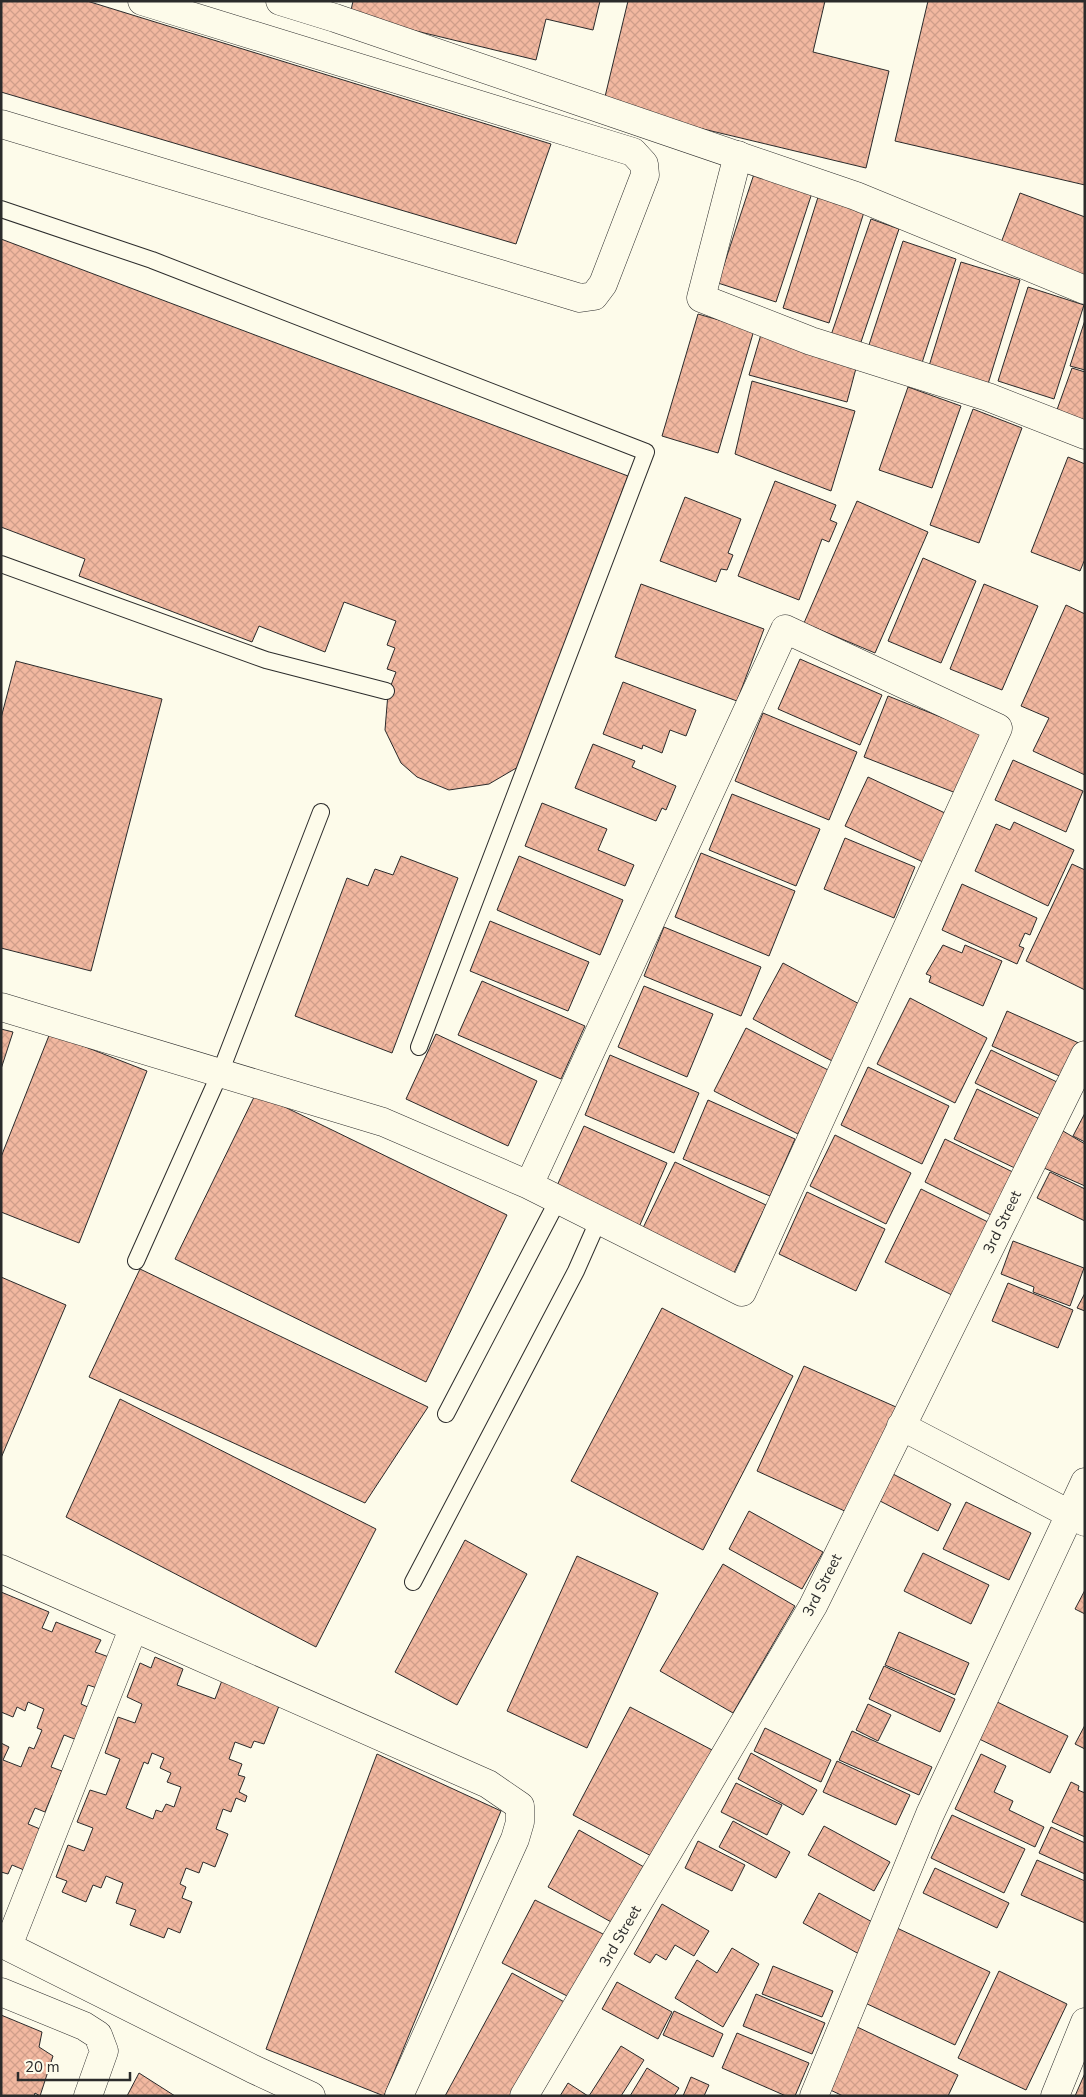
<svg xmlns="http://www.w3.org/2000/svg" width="1086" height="2097" viewBox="0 0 1086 2097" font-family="'Nunito Sans',sans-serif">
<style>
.building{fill:url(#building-cross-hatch);stroke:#2b2b2b;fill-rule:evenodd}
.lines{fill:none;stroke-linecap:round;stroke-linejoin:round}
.service-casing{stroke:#2b2b2b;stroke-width:18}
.minor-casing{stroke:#2b2b2b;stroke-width:29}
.tertiary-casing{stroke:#2b2b2b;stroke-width:29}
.service{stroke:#fdfbea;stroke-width:16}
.minor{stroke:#fdfbea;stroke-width:28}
.tertiary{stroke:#fdfbea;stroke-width:28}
.labels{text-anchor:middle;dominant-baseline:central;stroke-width:4;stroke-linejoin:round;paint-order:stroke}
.street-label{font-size:15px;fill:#2b2b2b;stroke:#fdfbea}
</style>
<defs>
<pattern id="building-cross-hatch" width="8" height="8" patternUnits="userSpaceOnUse" patternTransform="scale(1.25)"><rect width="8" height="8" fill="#f2b8a0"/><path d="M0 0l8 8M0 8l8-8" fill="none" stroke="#d09e8a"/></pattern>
</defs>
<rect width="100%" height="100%" fill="#fdfbea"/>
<path class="building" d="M1 1H87L551 144 516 244 1 92Z
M353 1H600L593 30 546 19 536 60 350 15Z
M628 1H825L813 52 889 71 866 168 603 105Z
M928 1H1085V185L895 141Z
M754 174 812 193 776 302 718 283Z
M1020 193 1085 217V277L999 248Z
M819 194 865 209 829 323 783 308Z
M871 219 899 229 858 351 829 341Z
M1 239 628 476 518 767 489 784 449 790 417 777 401 763 385 730 388 693 396 672 387 669 395 648 387 645 396 621 344 602 325 652 259 626 252 642 79 576 85 559 1 527Z
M903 241 956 259 919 372 866 354Z
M961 262 1020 280 988 384 929 366Z
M1028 287 1084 305 1054 399 998 381Z
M698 314 754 330 718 453 662 436Z
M1085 320V370L1070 366Z
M762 331 859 357 847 402 749 375Z
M1072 368 1085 372V429L1054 418Z
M752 381 855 411 831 491 735 454Z
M908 387 961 406 932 488 879 470Z
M973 409 1022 428 979 543 930 525Z
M1068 457 1085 464V559L1080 571 1031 552Z
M775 481 836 505 830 520 837 523 829 542 822 539 799 600 738 576Z
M685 497 741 519 728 553 733 555 727 570 721 569 716 582 660 561Z
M857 501 928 532 875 653 804 623Z
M923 558 976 581 941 663 888 641Z
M641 584 764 629 737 701 615 657Z
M984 584 1038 606 1002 690 950 669Z
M1066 605 1085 614V775L1033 751 1049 718 1021 706Z
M800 659 882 695 860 745 778 709Z
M16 661 162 699 91 971 1 948V718Z
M623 682 696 710 686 736 670 730 662 753 643 745 642 749 603 734Z
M888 696 986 735 961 795 864 757Z
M763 713 857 752 829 820 735 781Z
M593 744 635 761 632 767 676 786 666 810 662 808 656 821 575 788Z
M1013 760 1083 791 1066 832 995 800Z
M868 777 945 813 923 862 845 826Z
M732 794 820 829 796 886 709 850Z
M542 803 607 829 598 850 634 865 625 886 525 846Z
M1014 822 1074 850 1048 906 975 871 996 824 1010 830Z
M845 838 915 867 894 918 824 889Z
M701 853 795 891 769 956 675 917Z
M401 856 458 878 392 1053 295 1016 347 878 368 886 375 869 393 875Z
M519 856 623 900 600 955 497 910Z
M1072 864 1085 870V990L1026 961Z
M962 884 1037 918 1030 935 1025 933 1019 946 1024 948 1017 964 942 930Z
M490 921 589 962 568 1011 470 971Z
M664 927 761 967 741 1016 644 976Z
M943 945 962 953 965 945 1002 961 983 1006 929 982 931 976 926 974Z
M783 963 863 1006 834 1062 753 1019Z
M482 981 585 1026 561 1079 458 1035Z
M644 986 713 1014 687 1077 618 1047Z
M910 998 987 1038 955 1103 877 1064Z
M1007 1011 1081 1044 1066 1079 992 1046Z
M746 1028 830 1071 798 1134 714 1091Z
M1 1029 13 1032 1 1069Z
M50 1033 147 1071 79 1243 1 1212V1157Z
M436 1034 537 1081 508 1146 406 1099Z
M991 1050 1061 1084 1045 1117 975 1083Z
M610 1055 699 1093 674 1153 585 1115Z
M868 1067 949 1106 922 1164 841 1125Z
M977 1089 1044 1121 1021 1171 954 1139Z
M256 1093 507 1215 426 1382 175 1259Z
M708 1100 795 1139 770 1196 683 1159Z
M1085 1113V1142L1073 1136Z
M584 1126 667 1163 639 1227 555 1190Z
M1063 1131 1085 1144V1186L1044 1168Z
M835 1135 911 1173 886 1224 810 1186Z
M945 1139 1019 1175 997 1218 925 1182Z
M675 1162 766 1205 733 1275 641 1232Z
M1050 1172 1085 1189V1221L1037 1198Z
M921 1189 990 1223 954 1296 885 1262Z
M807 1192 885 1229 856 1291 779 1254Z
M1013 1241 1084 1268 1070 1306 1033 1292 1034 1287 1001 1274Z
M140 1269 428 1407 365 1503 89 1377Z
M1 1277 66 1305 1 1458Z
M1008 1283 1073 1310 1058 1348 992 1321Z
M1085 1293V1311L1077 1308Z
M662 1308 793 1376 703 1550 571 1481Z
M804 1366 896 1407 849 1513 757 1471Z
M120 1399 376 1529 316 1647 66 1517Z
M893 1474 951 1504 938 1531 880 1501Z
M966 1502 1031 1533 1009 1580 943 1549Z
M749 1511 823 1552 802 1589 729 1549Z
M465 1540 527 1574 457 1705 395 1672Z
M923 1553 989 1585 971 1624 904 1591Z
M577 1556 658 1593 587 1748 507 1711Z
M723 1564 795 1606 733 1713 660 1671Z
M1085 1590V1614L1075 1609Z
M1 1592 49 1612 42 1628 52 1632 56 1622 101 1640 95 1652 109 1657 97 1688 88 1685 81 1704 90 1708 77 1740 64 1735 51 1767 62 1771 56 1785 63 1788 59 1798 52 1795 45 1812 35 1808 28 1824 40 1829 24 1870 12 1865 8 1874 1 1872V1743L9 1747 3 1760 21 1767 29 1747 34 1749 42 1730 37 1728 44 1709 28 1702 25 1711 17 1707 13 1717 1 1712Z
M899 1632 969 1663 955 1695 885 1665Z
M155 1657 183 1669 177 1685 215 1699 224 1675 279 1706 264 1744 254 1741 251 1748 235 1742 229 1759 242 1764 238 1775 245 1777 239 1792 247 1796 245 1802 236 1798 231 1812 223 1809 216 1829 228 1834 215 1867 203 1862 199 1873 186 1868 180 1884 186 1887 182 1898 192 1902 180 1933 168 1928 164 1938 130 1925 136 1910 116 1903 123 1883 106 1876 101 1888 93 1885 86 1902 62 1892 67 1881 56 1877 68 1845 84 1851 93 1828 77 1822 90 1790 106 1795 120 1759 105 1753 118 1717 135 1723 142 1704 127 1697 140 1663 151 1668ZM152 1753 164 1758 160 1768 171 1773 167 1782 181 1787 174 1807 166 1804 162 1812 156 1810 153 1819 126 1808 144 1762 148 1764Z
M884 1666 955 1699 940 1732 869 1699Z
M993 1700 1068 1736 1050 1773 975 1737Z
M868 1704 891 1715 878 1741 856 1730Z
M630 1707 714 1751 657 1859 573 1815Z
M1085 1725V1749L1075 1744Z
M765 1728 831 1760 821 1782 754 1751Z
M852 1731 932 1767 919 1795 839 1760Z
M751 1753 817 1790 803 1815 738 1779Z
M377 1754 501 1811 384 2096 266 2049Z
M981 1754 1006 1766 994 1792 1013 1801 1009 1810 1044 1827 1035 1847 955 1809Z
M837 1761 910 1795 896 1825 823 1792Z
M1071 1782 1079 1786 1078 1790 1085 1793V1837L1052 1822Z
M736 1783 782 1805 767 1835 721 1812Z
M952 1815 1025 1849 1004 1893 931 1858Z
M733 1821 790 1852 776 1878 719 1847Z
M824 1826 890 1862 874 1891 808 1855Z
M1051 1827 1085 1843V1874L1039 1853Z
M579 1830 644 1867 613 1923 548 1887Z
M698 1841 745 1865 732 1891 685 1868Z
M1037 1860 1085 1881V1923L1021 1895Z
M935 1868 1009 1903 997 1928 923 1893Z
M819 1893 876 1924 859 1954 803 1923Z
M535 1900 605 1935 573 1999 502 1963Z
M662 1904 709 1931 694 1956 675 1945 666 1960 656 1954 650 1963 634 1954Z
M897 1928 990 1972 955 2045 863 2002Z
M732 1948 759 1964 723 2027 675 1998 697 1960 717 1973Z
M773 1966 833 1991 822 2017 762 1994Z
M999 1971 1067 2004 1026 2090 958 2058Z
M512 1973 568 2004 517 2096H445Z
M617 1982 672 2012 658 2039 602 2009Z
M756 1994 825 2023 812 2054 743 2026Z
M674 2011 723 2034 713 2057 663 2035Z
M1 2015 42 2032 39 2047 53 2056 40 2096 35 2093 34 2096H1Z
M853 2025 958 2075 948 2096H843L824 2087Z
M737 2033 809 2063 795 2096H786L722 2068Z
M621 2046 644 2060 621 2096H589Z
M647 2068 679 2088 674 2096H630Z
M139 2073 175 2096H127Z
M1085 2073V2096H1075Z
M691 2077 709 2085 704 2096H683Z
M568 2083 588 2096H560Z"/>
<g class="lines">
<g class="service-casing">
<path id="service" d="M1 209 152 260 646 452 419 1047
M1 564 266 660 386 691
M136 1261 220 1073 321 812
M446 1414 558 1200
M413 1582 576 1271 599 1219"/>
</g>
<g class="minor-casing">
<path id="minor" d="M1 124 580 298 594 296 603 284 645 175 644 164 633 152 142 1
M738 155 701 298 811 341 988 397 1085 435
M1 1007 383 1122 529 1185 742 1292 998 728 785 629 529 1185
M901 1426 1085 1522
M1 1569 488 1784 520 1806V1822L515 1839 399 2096
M1 1943 253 2069 311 2096
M8 1946 133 1629
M1 1992 84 2026 98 2035 104 2051 88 2096
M524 2096 813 1606 1085 1055
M814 2096 930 1814 1085 1482
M1055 2096 1085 2022"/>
</g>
<g class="tertiary-casing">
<path id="tertiary" d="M280 1 335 18 856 196 1085 290"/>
</g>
<use href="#service" class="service"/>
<use href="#minor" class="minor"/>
<use href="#tertiary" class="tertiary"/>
</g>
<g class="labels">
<g class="street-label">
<text transform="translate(1002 1222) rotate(-64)">3rd Street</text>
<text transform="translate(822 1585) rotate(-63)">3rd Street</text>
<text transform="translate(620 1936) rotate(-60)">3rd Street</text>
</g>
</g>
<rect width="1086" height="2097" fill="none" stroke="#2b2b2b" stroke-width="5"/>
<path d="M18 2072v8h112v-8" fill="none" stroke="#2b2b2b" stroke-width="2.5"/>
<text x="25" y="2072" font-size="15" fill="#2b2b2b" stroke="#fdfbea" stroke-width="4" paint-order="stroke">20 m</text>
</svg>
